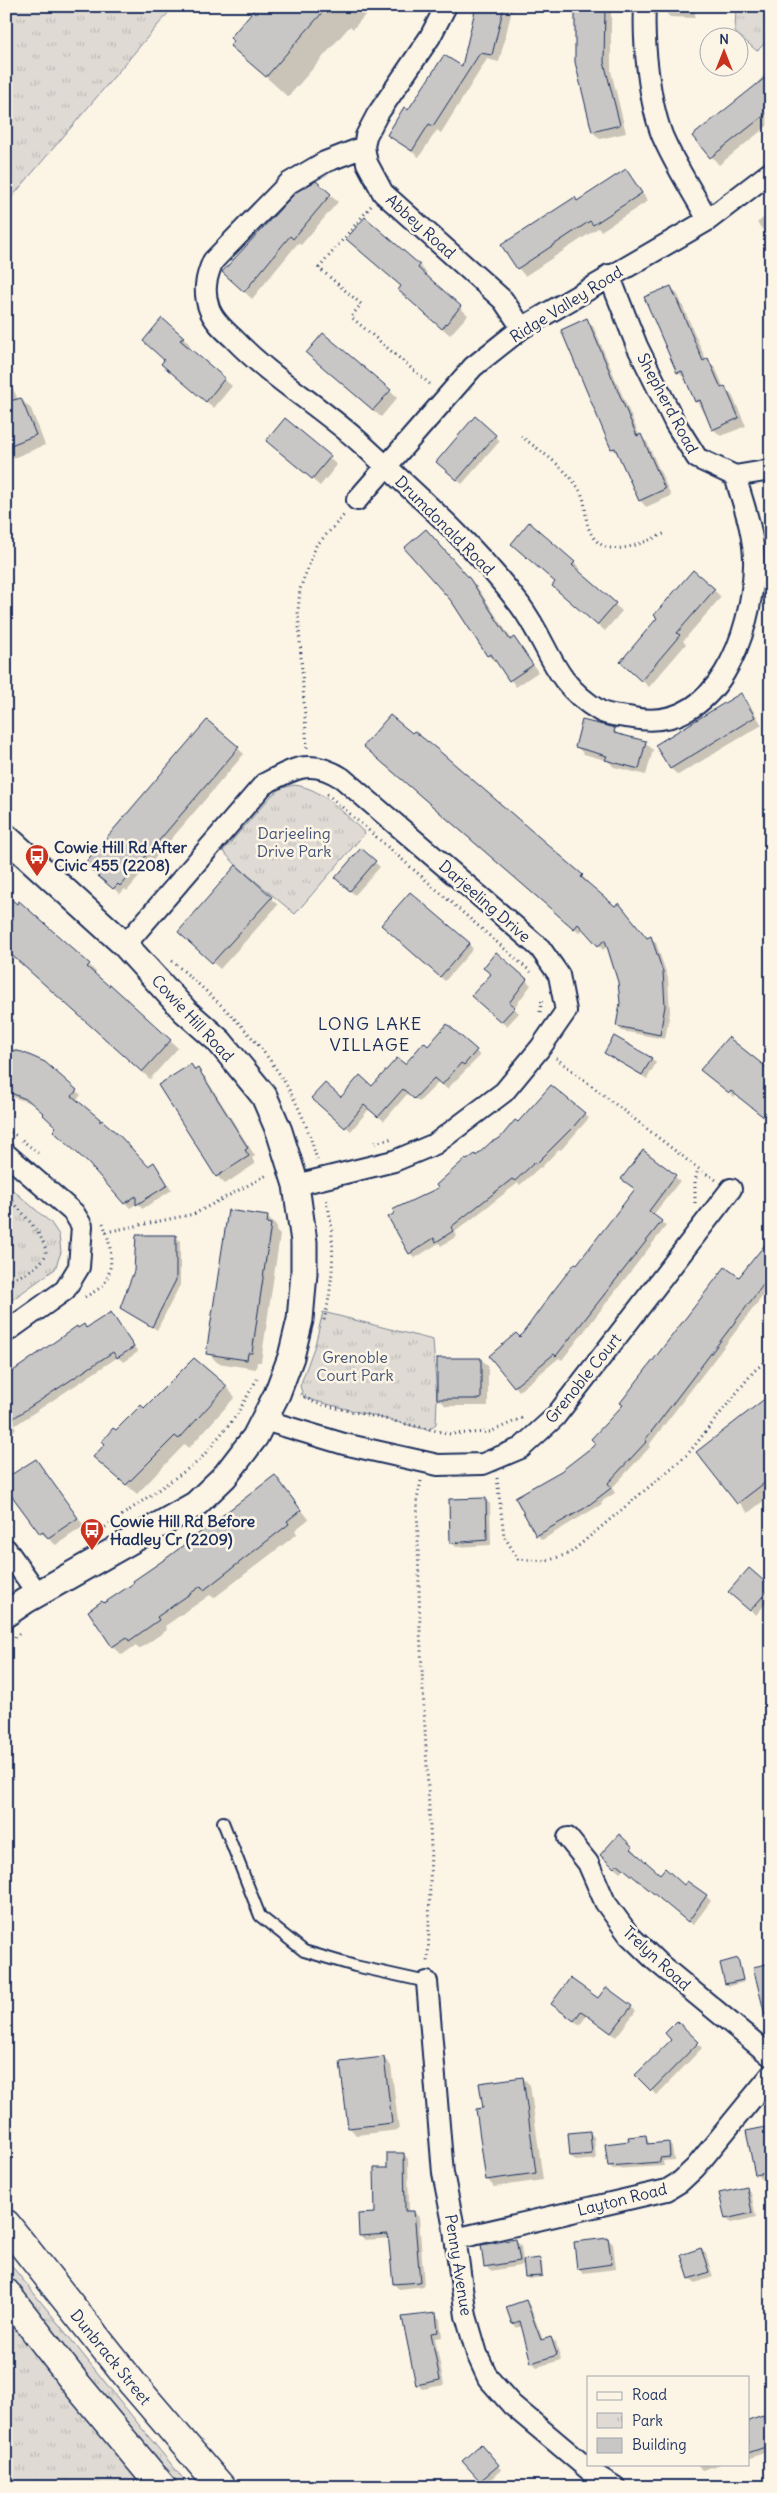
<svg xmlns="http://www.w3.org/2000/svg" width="777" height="2493" viewBox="0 0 777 2493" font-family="Delius,sans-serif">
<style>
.park{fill:url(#park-tufts);stroke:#7d8599}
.shadow{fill:#0003}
.building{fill:#c8c7c6;stroke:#1b2f5e}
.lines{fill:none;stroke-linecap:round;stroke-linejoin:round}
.service-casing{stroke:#1b2f5e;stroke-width:14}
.minor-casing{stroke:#1b2f5e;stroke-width:24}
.tertiary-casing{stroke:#1b2f5e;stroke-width:29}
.secondary-casing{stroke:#1b2f5e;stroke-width:31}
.path{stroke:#1b2f5e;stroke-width:3;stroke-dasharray:1 4;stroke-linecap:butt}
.service{stroke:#fcf5e5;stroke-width:10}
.minor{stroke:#fcf5e5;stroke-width:20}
.tertiary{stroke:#fcf5e5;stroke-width:25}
.secondary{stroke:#fcf5e5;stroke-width:28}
.labels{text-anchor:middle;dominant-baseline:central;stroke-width:5;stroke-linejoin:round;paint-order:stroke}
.street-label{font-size:16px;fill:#1b2f5e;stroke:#fcf5e5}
.park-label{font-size:16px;fill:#425176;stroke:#fcf5e5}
.poi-label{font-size:16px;font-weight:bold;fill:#1b2f5e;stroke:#fcf5e5;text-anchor:start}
.neighbourhood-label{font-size:18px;letter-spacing:1px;fill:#1b2f5e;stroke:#fcf5e5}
</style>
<defs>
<pattern id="park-tufts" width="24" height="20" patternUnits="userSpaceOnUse" patternTransform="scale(1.25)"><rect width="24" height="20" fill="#dfdbd4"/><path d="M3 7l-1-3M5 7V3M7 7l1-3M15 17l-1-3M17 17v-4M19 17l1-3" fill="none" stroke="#bfbcb8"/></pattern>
</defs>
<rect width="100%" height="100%" fill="#fcf5e5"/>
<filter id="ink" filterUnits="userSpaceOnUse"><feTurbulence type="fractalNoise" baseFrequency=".02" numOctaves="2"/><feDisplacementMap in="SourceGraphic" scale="10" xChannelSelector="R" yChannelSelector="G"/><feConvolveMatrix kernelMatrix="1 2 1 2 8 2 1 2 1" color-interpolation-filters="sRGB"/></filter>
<g filter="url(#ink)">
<path class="park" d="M6 6H174L6 204Z
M736 6H771V37L757 51 735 32Z
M294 785C323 788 344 814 365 833L295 914 236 865 223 851 272 795 282 788Z
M6 1184 51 1223 59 1235 61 1252 55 1269 6 1304Z
M323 1312 433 1340 437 1399 436 1424 428 1430 304 1398 300 1386 315 1345Z
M6 2259C68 2334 127 2412 190 2487H6Z"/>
<path class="shadow" d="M259 6H369L371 8 353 29 350 26 288 97 232 46Z
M477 6H513L499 62 487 59 441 133 437 130 419 157 388 135 409 112 463 68Z
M576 6H611V71L626 133 600 139 593 132Z
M663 6H695V18L670 17 663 10Z
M771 68V123L719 165 694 136 758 84 757 83Z
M626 170 648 201 601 231 598 228 525 276 518 268 503 245 575 198 578 202Z
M316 183 338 202 301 245 298 243 252 299 231 279Z
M771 212V239L757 223Z
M420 266 427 273 424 276 468 315 450 335 407 297 402 287Z
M671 287 678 295 706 360 715 367 724 388 732 395 746 426 721 436 713 429 686 380 678 372Z
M587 320 593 326 640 437 647 442 671 496 646 507 640 500 619 455 612 448Z
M183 337 190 345 187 348 232 386 214 408 170 371 166 360 152 349Z
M307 353 390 391 397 398 381 417Z
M6 379 11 384 18 400 21 399 31 409 45 445 6 461Z
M285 420 337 465 320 486 275 448Z
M495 436 500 441 462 484 442 466Z
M432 537 477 587 512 640 514 639 520 645 538 672 516 687 497 660 495 662 488 655Z
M574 562 581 570 579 573 622 611 605 631 554 586Z
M714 590 721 597 683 641 686 644 649 687 629 669Z
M740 695 748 702 762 725 678 775 670 768Z
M207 721 244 754 127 891 125 889 120 894 92 870Z
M614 730 620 736 645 742 653 750 646 775 614 767 608 761 584 754 577 747Z
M369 751 582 876 587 881 585 882 648 939 651 938 656 943 668 978 670 1012 665 1039 622 1031 617 1026 621 1003 620 981 608 946 603 950 583 928 580 933Z
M361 850 380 867 355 895 341 883Z
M236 867 278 905 220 969 187 939Z
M387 930 469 944 473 949 445 981Z
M6 949 89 965 96 972 94 975 109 988 110 986 178 1048 150 1079Z
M496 954 531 985 514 1008 519 1013 507 1026 478 1001 492 975Z
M428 1048 476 1051 480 1056 447 1089 439 1082 419 1102 408 1093 384 1121 369 1109 351 1131 318 1103 341 1099 373 1087Z
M6 1050 76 1091 81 1095 76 1101 148 1167 154 1164 172 1190 142 1209 138 1203 130 1208 44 1113 34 1104 6 1095Z
M606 1053 651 1059 656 1063 647 1079Z
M191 1065 205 1077 255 1156 252 1158 255 1164 225 1184 217 1176 160 1086Z
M771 1069V1123L737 1094 734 1097 707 1074 769 1071Z
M584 1114 589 1118 561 1150 559 1149 541 1168 540 1167 520 1185 518 1183 455 1232 457 1236 441 1246 439 1243 415 1258 410 1253 440 1189 467 1162 476 1157 518 1124Z
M643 1151 680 1181 653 1215 666 1226 562 1360 559 1358 519 1391 515 1386 520 1339 636 1190 622 1179Z
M267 1217 277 1227 276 1231 280 1235 261 1362H257L256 1369 218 1363 208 1353Z
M176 1236 180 1241V1285L157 1330 121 1307Z
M771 1246V1291L768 1289 649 1445 650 1447 612 1488 615 1493 601 1502 602 1504 542 1540 537 1535 561 1472 598 1445 739 1279Z
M110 1313 138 1352 123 1362 118 1357 14 1426 16 1429 6 1436V1375L77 1328 84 1325 87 1329Z
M481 1359 488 1366V1406H446L438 1398Z
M226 1387 235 1397 189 1448 185 1444 137 1494 105 1466 116 1432 144 1409Z
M771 1396V1495L748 1513 698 1452Z
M35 1461 84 1526 56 1545 41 1533Z
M274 1477 309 1519 295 1530 297 1534 214 1598 210 1595 165 1626 167 1630 139 1649 136 1645 122 1655 113 1646 104 1605Z
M485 1499 490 1504 491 1545 456 1547 451 1542Z
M749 1570 771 1588V1597L756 1615 735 1597Z
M632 1848 637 1853 635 1854 660 1876 706 1896 711 1901 693 1925 624 1868 620 1872 606 1860Z
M738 1960 744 1982 729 1986 726 1984Z
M598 2000 631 2007 636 2011 616 2037 587 2015 580 2025 557 2009Z
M677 2022 702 2048 657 2095 637 2075 673 2040Z
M384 2058 391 2066 399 2130 356 2135 349 2127Z
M523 2078 530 2085 543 2180 494 2187 487 2179Z
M771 2128V2177L761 2179 757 2174Z
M589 2132 594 2137 596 2159 576 2161 571 2156Z
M646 2136 650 2145 668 2143 672 2147 674 2160 663 2161 664 2166 613 2169 609 2165 630 2142Z
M404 2154 408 2159 409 2212H414L419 2217 424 2286 399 2289 394 2284 390 2238 365 2240 360 2235 376 2214 389 2169Z
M746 2189 751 2193 756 2217 731 2223 726 2218Z
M608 2239 613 2244 616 2269 583 2273 578 2268Z
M516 2241 521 2246 523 2261 540 2260 542 2262 543 2277 528 2279 525 2265 490 2271 486 2266Z
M701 2249 706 2254 713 2277 695 2283 690 2278Z
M526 2301 530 2306 543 2340 551 2338 556 2343 561 2360 537 2367 532 2362 522 2326 517 2328 513 2323Z
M435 2314 440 2319 442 2337 435 2338 444 2385 422 2389 417 2384Z
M771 2414V2450L748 2459V2422Z
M486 2451 502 2470 485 2485 481 2480Z
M697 2464H721L702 2470Z"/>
<path class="building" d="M257 6H328L266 77 230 46 234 41 230 38Z
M476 6H504L492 55 480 53 433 126 429 124 412 151 387 135 404 107 408 110 444 55 462 66Z
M575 6H605L604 62 620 125 592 132 575 62Z
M771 73V110L710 158 692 136Z
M626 169 642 193 593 225 590 221 517 269 501 245 575 197 577 201Z
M316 181 331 194 293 239 290 236 244 292 222 272 296 192Z
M365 217 420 265 418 268 461 306 442 329 398 290 401 286 346 239Z
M671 286 703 361 708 358 721 388 725 386 739 418 712 430 700 400 695 402 682 371 677 373 644 297Z
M162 318 184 337 180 340 225 378 206 402 161 364 164 360 143 341Z
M587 318 637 436 641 434 665 489 639 501 615 448 611 449 561 330Z
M323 333 391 390 373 410 306 353Z
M21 398 36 435 6 447V402Z
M475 416 496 435 457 480 436 462Z
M285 418 331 456 312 479 266 441Z
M529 522 575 562 572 565 616 603 597 625 552 586 555 582 511 544Z
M426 529 470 579 510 640 514 637 533 665 509 681 491 654 487 656 452 602 404 548Z
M693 570 715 589 677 633 680 635 641 681 620 662 657 618 654 615Z
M741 693 755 717 670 769 655 745Z
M390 715 412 733 414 731 437 749 583 875 581 877 615 906 619 903 647 938 651 936 663 972 665 1006 660 1035 616 1026 620 1003 618 982 605 940 598 946 578 924 574 929 363 746Z
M207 720 239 747 120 886 118 884 113 889 84 864Z
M582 720 615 728 614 733 646 741 639 769 605 760 607 756 575 747Z
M361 848 376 861 350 891 335 878Z
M236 865 272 897 212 963 178 932Z
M410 892 470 943 440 977 381 925Z
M6 895 17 904 19 901 90 964 87 967 109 986 110 984 171 1040 142 1072 6 950Z
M496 952 527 979 509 1003 515 1007 501 1022 471 996 491 974 483 968Z
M447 1024 477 1050 464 1065 461 1063 442 1085 434 1078 414 1099 403 1089 378 1117 364 1105 345 1128 311 1098 325 1083 341 1097 360 1075 372 1086 397 1058 405 1064 424 1042 428 1046Z
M614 1036 652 1058 642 1075 604 1053Z
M728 1037 771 1071V1123L731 1091 729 1093 700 1070Z
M6 1049 22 1052 45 1062 77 1090 72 1096 100 1119V1122L102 1120 120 1136 148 1166 154 1162 168 1185 136 1205V1196L124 1204 88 1163 53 1131 56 1127 42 1114 43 1113 28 1100 6 1091Z
M191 1064 195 1070 198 1068 248 1148 245 1150 249 1156 216 1177 158 1085Z
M551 1085 585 1113 574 1126 536 1164 534 1163 515 1181 512 1179 451 1227 453 1231 436 1242 434 1238 409 1254 388 1217 395 1213 392 1210 438 1188 436 1185 466 1158 467 1160 475 1154 476 1156 491 1142 500 1138 515 1120 518 1122Z
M643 1150 676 1175 649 1211 662 1221 556 1356 554 1354 514 1387 489 1356 516 1333 520 1337 551 1294 575 1263 577 1264 635 1189 621 1179Z
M228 1210 268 1216 267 1223 271 1224 252 1353H248L247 1360 206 1354Z
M136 1235H176V1280L152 1327 120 1308 134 1271Z
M771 1237V1291L763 1285 645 1440 647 1441 608 1483 611 1488 585 1508 536 1536 515 1497 561 1471 596 1444 591 1439 623 1405 620 1403 725 1267 739 1277Z
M111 1312 134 1347 117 1358 113 1352 6 1423V1376L77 1326 78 1328 84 1324 86 1328Z
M194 1358 227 1386 179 1439 175 1436 126 1485 93 1457 105 1444 102 1441 113 1428 116 1430 141 1405 144 1408Z
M437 1358H481V1399H437Z
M771 1394V1478L737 1504 696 1452Z
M36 1459 78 1518 48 1538 43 1532 40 1534 6 1488V1478Z
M275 1475 301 1510 287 1521 289 1524 204 1590 201 1586 157 1617 159 1620 129 1641 127 1637 112 1647 88 1611 102 1601 104 1603 134 1583 133 1581 168 1557Z
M486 1498 487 1540 450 1543 449 1499Z
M749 1568 771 1587 750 1611 728 1592Z
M619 1834 633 1847 631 1849 660 1874 665 1868 684 1885 687 1881 707 1895 688 1922 618 1864 614 1868 600 1855Z
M738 1958 743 1980 725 1984 720 1963Z
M771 1963V2014L765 2015 753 1967Z
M570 1978 598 1998 606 1987 632 2006 611 2033 581 2011 574 2021 551 2004Z
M677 2021 699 2042 651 2091 635 2075 671 2040 665 2033Z
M384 2057 392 2123 348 2128 340 2062Z
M523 2077 536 2173 486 2180 476 2109 483 2108 479 2083Z
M771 2126V2172L755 2175 746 2131Z
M590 2131 592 2154 570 2156 568 2133Z
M646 2135 647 2144 669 2142 670 2157 660 2158V2162L608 2166 605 2144 629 2141 628 2137Z
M387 2153H404L405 2211H414L420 2282 393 2284 388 2234 359 2236 358 2214 375 2213 374 2168H387Z
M747 2187 752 2213 725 2219 719 2193Z
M608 2238 612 2264 577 2269 574 2242Z
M516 2239 520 2261 484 2267 481 2245Z
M701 2248 709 2272 689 2279 681 2255Z
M540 2258 542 2276 525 2277 523 2260Z
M526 2300 541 2340 551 2337 557 2355 531 2363 520 2321 512 2324 506 2307Z
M436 2313 438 2332 431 2333 440 2380 416 2385 402 2317Z
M763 2416 771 2437V2445L748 2453V2421Z
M481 2444 499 2465 480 2481 462 2461Z"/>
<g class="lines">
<g class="service-casing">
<path id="service" d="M223 1822 260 1916 304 1951 355 1966 427 1982"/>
</g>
<g class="minor-casing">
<path id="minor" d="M446 6 430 37 377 115 366 136 364 147 367 163 383 193 503 300 522 328
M645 6C643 42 649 101 662 135 674 164 693 192 708 220
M364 147 325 162 289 183 213 261C206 277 203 291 209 308 213 320 224 330 233 338 272 379 322 407 364 446 418 496 475 545 520 605 550 645 551 682 600 711 609 716 623 716 633 718 717 734 752 633 754 566 755 535 744 506 735 476
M609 275 637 346 675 423 697 458 735 476 771 470
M357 500 473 367 522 328 708 220 771 172
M125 945 264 784C295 768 311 758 342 778L540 948 559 975 566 1011 541 1047 504 1092 435 1144 394 1161 296 1185
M6 1154 74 1213 82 1226 79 1267 65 1290 6 1332
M264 1420 344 1444 438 1465 483 1464 521 1448 555 1417 731 1189
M6 1549 38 1594
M568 1838 588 1863 605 1902 629 1935 657 1962 771 2056
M427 1982 443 2173 453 2223 466 2316 477 2354 488 2378 512 2405 594 2474 615 2487
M455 2239 667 2190 680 2182 695 2168 771 2075"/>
</g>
<g class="tertiary-casing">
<path id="tertiary" d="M6 837 125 945 185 1011 219 1041 264 1096 279 1131 296 1185 304 1242V1273L300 1320 291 1357 277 1394 255 1437 225 1476 196 1504 25 1601 6 1614"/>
</g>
<g class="secondary-casing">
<path id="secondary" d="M6 2224 133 2384 221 2487
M6 2293 78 2386 162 2487"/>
</g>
<path class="path" d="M371 206 319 268 361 304 351 317 431 385
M521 436C541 452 567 468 580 491 587 502 584 517 589 529 603 564 641 543 666 533
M307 748 298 611 300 589 316 546 345 514
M327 794 531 972
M172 961C239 1019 294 1070 317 1160
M540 1012 542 998
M556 1058 696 1167 716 1180
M6 1130 17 1136
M22 1140 38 1153
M375 1143 393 1138
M6 1195C16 1205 52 1243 45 1256 39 1268 21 1275 10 1281L6 1286
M695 1203V1181L698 1169
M106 1232 194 1214 269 1174
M85 1297C90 1294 98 1290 102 1286 117 1268 110 1240 102 1221
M324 1320C334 1283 336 1235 326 1198
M300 1394 315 1403 450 1434 490 1432 522 1418
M497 1478 504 1536 518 1559 547 1561 570 1553 687 1455 754 1371 771 1357
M421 1481 417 1500 420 1630 431 1847 428 1964
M6 1522 11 1530
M97 1533 199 1461 236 1416 257 1379
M6 1643 19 1634"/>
<use href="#service" class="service"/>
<use href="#minor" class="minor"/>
<use href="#tertiary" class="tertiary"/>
<use href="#secondary" class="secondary"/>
</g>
</g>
<defs>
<g id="bus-pin" transform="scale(1.25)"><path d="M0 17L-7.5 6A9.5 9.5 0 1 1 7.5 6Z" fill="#c8321e" stroke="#fcf5e5"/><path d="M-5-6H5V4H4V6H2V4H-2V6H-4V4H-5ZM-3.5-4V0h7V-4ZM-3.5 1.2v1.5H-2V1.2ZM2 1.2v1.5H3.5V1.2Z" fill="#fff"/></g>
</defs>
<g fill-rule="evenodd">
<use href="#bus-pin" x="37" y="856"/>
<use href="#bus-pin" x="92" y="1530"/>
</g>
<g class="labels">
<g class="street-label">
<text transform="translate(421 226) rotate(42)">Abbey Road</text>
<text transform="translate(566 304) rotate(-32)">Ridge Valley Road</text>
<text transform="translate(668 403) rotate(62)">Shepherd Road</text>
<text transform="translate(445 525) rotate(45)">Drumdonald Road</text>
<text transform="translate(485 901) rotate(41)">Darjeeling Drive</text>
<text transform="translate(193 1018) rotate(47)">Cowie Hill Road</text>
<text transform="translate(583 1378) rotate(-51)">Grenoble Court</text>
<text transform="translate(657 1958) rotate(43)">Trelyn Road</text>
<text transform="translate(622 2199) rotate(-14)">Layton Road</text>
<text transform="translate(459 2265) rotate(81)">Penny Avenue</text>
<text transform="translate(111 2357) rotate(51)">Dunbrack Street</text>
</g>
<g class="park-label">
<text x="294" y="833">Darjeeling<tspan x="294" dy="18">Drive Park</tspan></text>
<text x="355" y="1357">Grenoble<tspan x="355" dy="18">Court Park</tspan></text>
</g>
<g class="poi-label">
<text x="54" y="847">Cowie Hill Rd After<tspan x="54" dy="18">Civic 455 (2208)</tspan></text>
<text x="110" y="1521">Cowie Hill Rd Before<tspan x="110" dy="18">Hadley Cr (2209)</tspan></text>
</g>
<g class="neighbourhood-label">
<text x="370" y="1023">LONG LAKE<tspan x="370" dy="21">VILLAGE</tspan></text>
</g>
</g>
<rect width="777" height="2493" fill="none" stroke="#fcf5e5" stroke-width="25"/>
<rect x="12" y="12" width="752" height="2468" fill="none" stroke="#1b2f5e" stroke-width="2" filter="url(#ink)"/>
<rect x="587" y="2376" width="162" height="90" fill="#fcf5e5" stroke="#a2a6af"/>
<rect x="597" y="2392" width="25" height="8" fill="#fcf5e5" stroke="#a2a6af"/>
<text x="632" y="2400" font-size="15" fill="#1b2f5e">Road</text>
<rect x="597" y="2413" width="25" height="15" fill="url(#park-tufts)" stroke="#a2a6af"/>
<text x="632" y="2426" font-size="15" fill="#1b2f5e">Park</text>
<rect x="597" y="2438" width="25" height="15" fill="#c8c7c6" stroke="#a2a6af"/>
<text x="632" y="2450" font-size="15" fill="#1b2f5e">Building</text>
<g transform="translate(724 52)"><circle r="24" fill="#fcf5e5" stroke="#a2a6af"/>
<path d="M0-4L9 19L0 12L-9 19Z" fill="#c8321e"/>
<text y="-8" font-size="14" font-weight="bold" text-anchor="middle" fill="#1b2f5e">N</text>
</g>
</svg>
